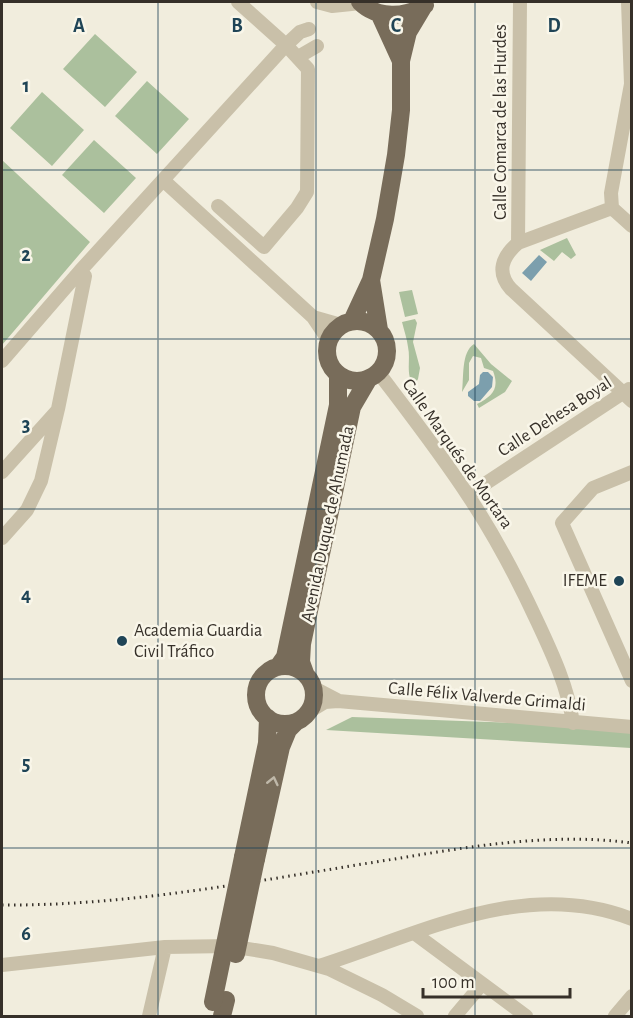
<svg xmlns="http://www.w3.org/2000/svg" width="633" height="1018" viewBox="0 0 633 1018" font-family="'Alegreya Sans',sans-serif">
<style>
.green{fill:#abc09d}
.water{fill:#7c9fad}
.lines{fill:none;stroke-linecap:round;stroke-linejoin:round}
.minor{stroke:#c9c0a9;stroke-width:14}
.major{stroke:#786c5a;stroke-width:18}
.rail{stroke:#363029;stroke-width:3;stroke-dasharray:1.5 4.5;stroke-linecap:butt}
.major-bridge{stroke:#786c5a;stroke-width:18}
.oneway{stroke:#bfb8a9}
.grid{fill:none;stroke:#1f4456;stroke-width:1.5;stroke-opacity:0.55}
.poi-dot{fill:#1f4456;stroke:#f9f6e9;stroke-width:2}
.labels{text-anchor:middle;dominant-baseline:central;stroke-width:5;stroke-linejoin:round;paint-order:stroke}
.street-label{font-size:18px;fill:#363029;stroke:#f9f6e9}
.poi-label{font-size:18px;fill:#363029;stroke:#f9f6e9;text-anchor:end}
.grid-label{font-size:20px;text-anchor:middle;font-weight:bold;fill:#1f4456;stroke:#f9f6e9;stroke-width:5;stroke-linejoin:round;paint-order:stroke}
</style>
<rect width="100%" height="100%" fill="#f1eddd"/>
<path class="green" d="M95 34 137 72 105 107 63 69Z
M147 81 189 119 157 154 115 116Z
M42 92 84 130 52 166 10 128Z
M94 140 136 178 104 213 62 175Z
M2 160 90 242 2 345Z
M567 238 576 255 571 259 562 252 554 261 540 250Z
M412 290 418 314 405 317 399 292Z
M415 319 417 323 413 342 420 368 418 379 414 386C405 374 411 360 408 347 407 339 404 330 402 322Z
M474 344 491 364 512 381 505 392 479 408 477 404C492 396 500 389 493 371L484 368 481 358 473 356 469 363V380L462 392C464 378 461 352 474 344Z
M352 717 631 727V748L326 730Z"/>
<path class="water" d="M539 255 547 262 531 281 522 273Z
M483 372H488L493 377 492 387 480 401H474L468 396V392L479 384 480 375Z"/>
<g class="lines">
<path class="minor" d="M317 2 332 6 361 3
M298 57 317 46
M163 180 313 317
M218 206 264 247 297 208 307 192 308 69 286 45 238 2
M612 208 518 243C502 257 496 272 511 289L632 401
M612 208 611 193 631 84 628 2
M612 208 632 226
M518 243 520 2
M329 341 313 317 341 325
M2 361 80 271 286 45 300 32 309 29
M378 372C409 413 441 454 469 497 495 536 517 578 537 621 552 653 568 687 573 723
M2 472 57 411
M632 472 593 488 562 523 632 681
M468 495 629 389
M2 538 27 510 41 481 58 409 85 276 80 271
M314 688 337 700
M310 711 325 702 338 701 632 727
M414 933 526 1016
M2 965 165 947 230 946 273 953 329 969 382 995 417 1016
M319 966C420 934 525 877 632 919
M149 1016 165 947
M455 1016 482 984
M615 1016 632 996"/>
<path class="major" d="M360 2C377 19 406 18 425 5
M379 13 401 61
M371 280 379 330
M352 321 371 280 385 219 396 155 401 110V61L408 32 423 7
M327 351a30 30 0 1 1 60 0a30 30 0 1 1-60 0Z
M256 695a29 29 0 1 1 58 0a29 29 0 1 1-58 0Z
M278 667 285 657 338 405V374
M305 673 301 662 302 644 352 407 369 378
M243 857 267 743 268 718
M256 859 281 747 288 730 295 723
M222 1016 226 1000"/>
<path class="rail" d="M2 905C132 906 260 880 388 860 468 847 550 832 632 843"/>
<path class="major-bridge" d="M236 954 256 859
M213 1002 243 857"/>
</g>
<defs><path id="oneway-chevron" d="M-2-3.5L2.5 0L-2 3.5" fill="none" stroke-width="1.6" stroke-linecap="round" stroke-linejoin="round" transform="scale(1.5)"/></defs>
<use class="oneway" href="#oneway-chevron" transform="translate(273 781) rotate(-77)"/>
<path class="grid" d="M158 2V1016M316 2V1016M475 2V1016M2 170H632M2 339H632M2 509H632M2 679H632M2 848H632"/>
<g class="poi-dot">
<circle cx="619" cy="581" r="6"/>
<circle cx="122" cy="641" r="6"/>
</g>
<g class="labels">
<g class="street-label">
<text transform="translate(501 122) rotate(-90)">Calle Comarca de las Hurdes</text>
<text transform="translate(555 417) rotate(-33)">Calle Dehesa Boyal</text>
<text transform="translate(457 454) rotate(55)">Calle Marqués de Mortara</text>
<text transform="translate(328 524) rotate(-78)">Avenida Duque de Ahumada</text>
<text transform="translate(487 697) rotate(5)">Calle Félix Valverde Grimaldi</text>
</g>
<g class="poi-label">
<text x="607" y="581">IFEME</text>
<text x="134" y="631" text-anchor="start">Academia Guardia<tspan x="134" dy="21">Civil Tráfico</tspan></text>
</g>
</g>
<g class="grid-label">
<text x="79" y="32">A</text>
<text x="237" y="32">B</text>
<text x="396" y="32">C</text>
<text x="554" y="32">D</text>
<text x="26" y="92">1</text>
<text x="26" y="261">2</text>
<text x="26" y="431">3</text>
<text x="26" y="601">4</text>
<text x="26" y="770">5</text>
<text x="26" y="940">6</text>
</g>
<rect width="633" height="1018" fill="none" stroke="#363029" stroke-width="6"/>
<path d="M423 988v9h147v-9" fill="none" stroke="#363029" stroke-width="3"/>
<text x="432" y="988" font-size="18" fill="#363029" stroke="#f9f6e9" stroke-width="4.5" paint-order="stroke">100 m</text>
</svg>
